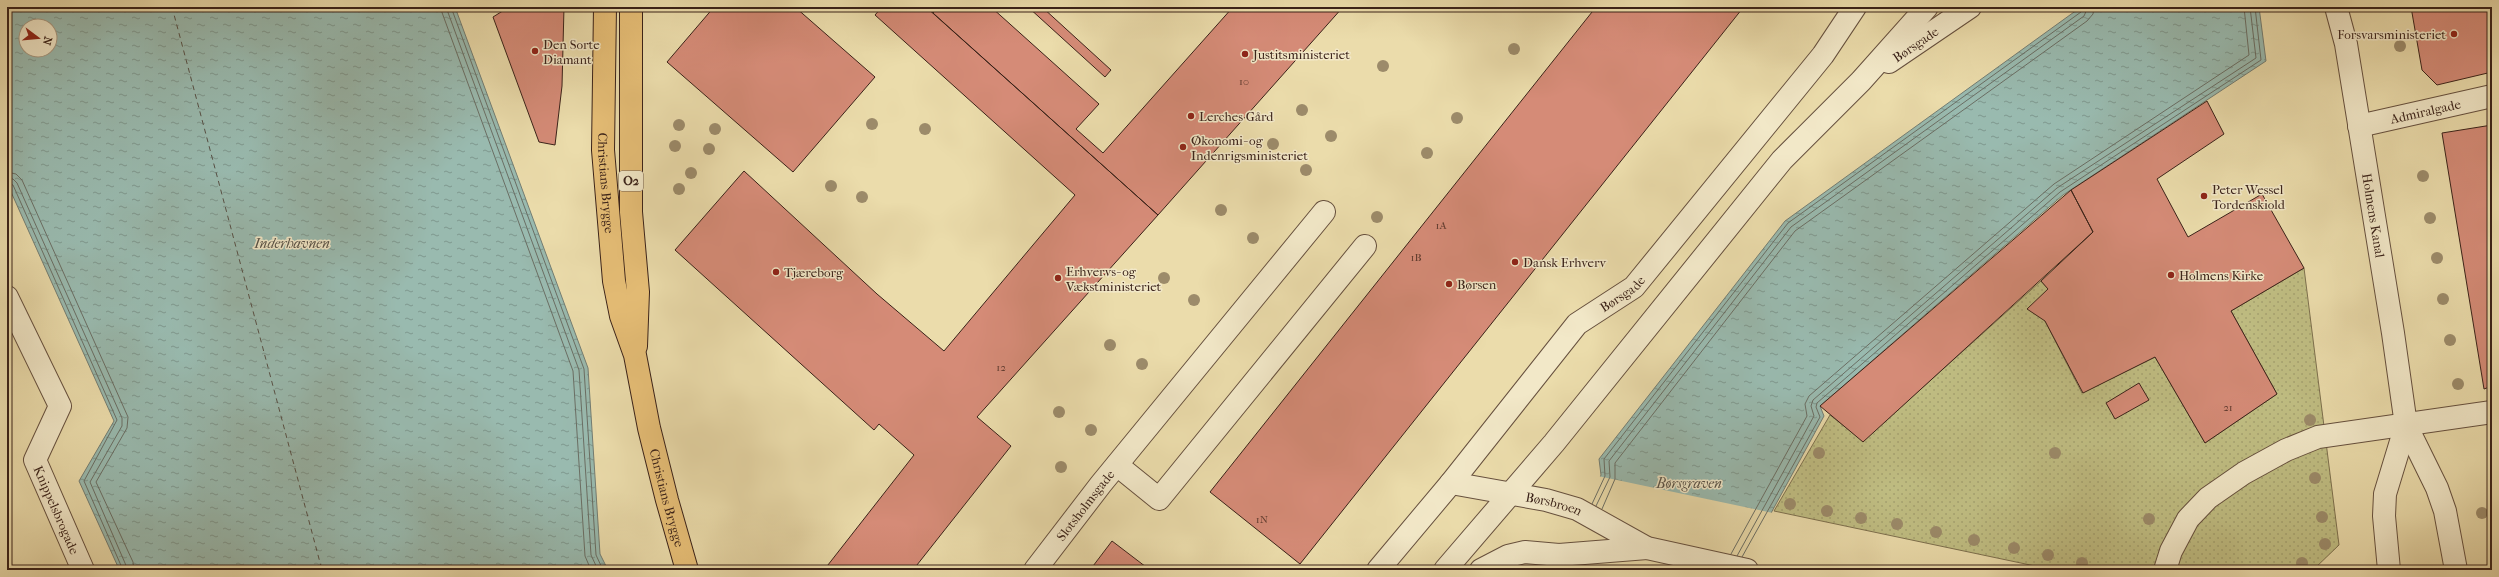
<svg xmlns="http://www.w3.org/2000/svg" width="2499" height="577" viewBox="0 0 2499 577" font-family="'IM FELL French Canon',serif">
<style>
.grass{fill:url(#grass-dots);stroke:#7d704e}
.water{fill:url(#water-ripples);stroke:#737d73;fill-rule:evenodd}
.pier{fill:#ebdcab}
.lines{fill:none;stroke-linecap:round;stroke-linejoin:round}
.shore{stroke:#6a6e64;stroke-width:1}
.ferry{stroke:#565046;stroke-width:1;stroke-dasharray:5 4;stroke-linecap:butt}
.building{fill:#d58b77;stroke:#3a2219}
.minor-casing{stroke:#66503e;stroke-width:24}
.major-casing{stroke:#3a2219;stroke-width:24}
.minor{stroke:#f2e8c8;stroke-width:22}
.major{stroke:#e6be76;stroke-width:22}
.tree{fill:#9c8b6a}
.poi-dot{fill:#8f2418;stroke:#f2e8c8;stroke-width:1.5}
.labels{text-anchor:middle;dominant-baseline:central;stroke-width:3;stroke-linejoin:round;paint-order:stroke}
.number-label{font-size:11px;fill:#613c30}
.shield{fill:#f2e8c8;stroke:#715d4e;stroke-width:1}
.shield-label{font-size:12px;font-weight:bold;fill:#3a2219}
.poi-label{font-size:13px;fill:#3a2219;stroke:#f2e8c8;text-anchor:start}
.street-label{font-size:13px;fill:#3a2219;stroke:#f2e8c8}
.water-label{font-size:14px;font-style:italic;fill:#565046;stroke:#f2e8c8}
</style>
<defs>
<pattern id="grass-dots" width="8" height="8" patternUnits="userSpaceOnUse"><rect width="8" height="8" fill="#c0be83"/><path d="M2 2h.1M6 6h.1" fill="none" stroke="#a6a371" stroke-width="1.8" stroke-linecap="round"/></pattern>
<pattern id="water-ripples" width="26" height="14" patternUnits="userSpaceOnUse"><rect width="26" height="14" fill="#99baaf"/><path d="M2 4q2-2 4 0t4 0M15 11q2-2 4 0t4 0" fill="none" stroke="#7e978e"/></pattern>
</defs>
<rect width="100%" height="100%" fill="#ebdcab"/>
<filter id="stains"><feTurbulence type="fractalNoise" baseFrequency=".005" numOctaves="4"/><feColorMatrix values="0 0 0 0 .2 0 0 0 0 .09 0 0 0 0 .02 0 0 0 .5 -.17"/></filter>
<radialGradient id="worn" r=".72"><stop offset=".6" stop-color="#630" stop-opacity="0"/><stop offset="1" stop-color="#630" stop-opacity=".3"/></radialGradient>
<path class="grass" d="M2304 268 2339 545 2313 570H2054L1774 511 1830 415 1863 441 2041 281 2048 289 2045 321 2082 393 2155 357 2205 443 2277 394 2231 311Z"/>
<path class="water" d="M7 7H455L588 368 600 554 608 570H118L119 569 79 481 114 421 7 183ZM26 26H50V50H26Z
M2081 7H2259L2266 61 2063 195 1820 406 1824 416 1740 570H1561L1601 475 1599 459 1785 221Z"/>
<path class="pier" d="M1598 476 1773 513 1742 570H1559Z"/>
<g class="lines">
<path class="shore" d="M440 7 573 371 585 556 591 570
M446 7 579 370 591 555 598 570
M451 7 584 369 596 555 603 570
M7 172 16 174 22 180 128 417 127 428 96 482 133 562 134 570
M7 178 13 179 17 183 122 418V426L90 482 128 570
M7 183 13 185 117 420 84 481 123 570
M1592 504 1605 476 1604 459 1788 223 2081 12 2083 7
M1596 506 1610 477 1609 461 1791 227 2084 16 2088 7
M1602 509 1615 479V463L1795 231 2087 21 2093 14 2094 7
M1731 554 1807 416 1805 404 1809 396 2054 184 2249 55 2244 7
M1737 556 1814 416 1811 406 1813 400 2057 188 2256 58 2250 7
M1742 557 1820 417 1816 407 1817 403 2060 192 2261 60 2255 7"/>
<path class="ferry" d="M172 7 322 570"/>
</g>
<path class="building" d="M509 7H564L562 86 555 145 539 142 493 17Z
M714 7H795L875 77 793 172 667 62Z
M882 7H926L1158 215 977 417 1011 446 913 570H824L914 455 879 424 874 430 675 250 744 171 877 294 944 351 1075 195 875 15Z
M926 7H938L933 13Z
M938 7H991L1099 104 1076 129 1103 153 1233 7H1343L1158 215 933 13Z
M1028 7H1042L1111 70 1105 77Z
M1596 7 1742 9 1300 564 1210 492Z
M2411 7H2492V72L2437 85 2422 70Z
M2207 101 2224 134 2157 179 2188 237 2262 194 2304 268 2231 311 2277 394 2205 443 2155 357 2083 393 2045 321 2027 309 2048 289 2041 281 2093 232 2071 190Z
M2492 125V386L2484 389 2442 133Z
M2071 190 2093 232 1863 442 1820 406Z
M2139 383 2149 400 2115 419 2106 403Z
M1112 541 1150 570H1090Z"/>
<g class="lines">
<g class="minor-casing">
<g id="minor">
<path id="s1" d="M2336 7 2346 44 2393 333 2406 425 2437 488 2445 511 2456 570"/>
<path id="s2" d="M1889 62 1970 7"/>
<path id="s3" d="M2359 126 2492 96"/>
<path id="s4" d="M7 297 60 406 35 460 83 570"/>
<path d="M1117 465 1159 499 1365 246"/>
<path id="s5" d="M1451 483 1546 500 1577 509 1647 548 1747 570"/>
<path id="s6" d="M1035 570 1101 484 1324 212"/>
<path id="s7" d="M1378 570 1451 483 1577 324 1634 287 1823 55 1855 7"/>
<path d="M1445 570 1554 443 1782 160 1861 81 1927 7"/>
<path d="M1481 570 1508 556 1525 552 1559 555 1647 548"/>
<path d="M2165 570 2171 551 2188 519 2208 498 2244 473 2286 450 2318 437 2492 412"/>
<path d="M2389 570 2384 516 2385 494 2406 425"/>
</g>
</g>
<g class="major-casing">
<g id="major">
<path id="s8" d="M605 7 603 150 614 281 621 316 635 355 649 428 667 500 687 570"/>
<path d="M631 7V212L638 292 636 346"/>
</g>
</g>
<use href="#minor" class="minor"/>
<use href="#major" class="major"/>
</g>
<g class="tree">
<circle cx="2400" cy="46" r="6"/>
<circle cx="1514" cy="49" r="6"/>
<circle cx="1383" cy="66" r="6"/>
<circle cx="1302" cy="110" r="6"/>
<circle cx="1457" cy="118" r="6"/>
<circle cx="872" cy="124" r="6"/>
<circle cx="679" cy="125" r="6"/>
<circle cx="715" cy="129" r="6"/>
<circle cx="925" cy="129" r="6"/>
<circle cx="1331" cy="136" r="6"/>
<circle cx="1273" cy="144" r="6"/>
<circle cx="675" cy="146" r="6"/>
<circle cx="709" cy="149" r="6"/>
<circle cx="1427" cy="153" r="6"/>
<circle cx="1306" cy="170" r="6"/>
<circle cx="691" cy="173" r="6"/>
<circle cx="2423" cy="176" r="6"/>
<circle cx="831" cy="186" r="6"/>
<circle cx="679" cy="189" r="6"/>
<circle cx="862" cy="197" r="6"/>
<circle cx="1221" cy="210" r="6"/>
<circle cx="1377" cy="217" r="6"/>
<circle cx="2430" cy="218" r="6"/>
<circle cx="1253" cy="238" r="6"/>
<circle cx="2437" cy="258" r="6"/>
<circle cx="1164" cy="278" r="6"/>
<circle cx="2443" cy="299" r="6"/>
<circle cx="1194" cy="300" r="6"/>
<circle cx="2450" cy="340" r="6"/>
<circle cx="1110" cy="345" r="6"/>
<circle cx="1142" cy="364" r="6"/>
<circle cx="2458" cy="384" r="6"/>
<circle cx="1059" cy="412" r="6"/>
<circle cx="2310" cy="420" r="6"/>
<circle cx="1091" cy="430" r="6"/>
<circle cx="1819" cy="453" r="6"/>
<circle cx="2055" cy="453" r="6"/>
<circle cx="1061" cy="467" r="6"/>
<circle cx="2315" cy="478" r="6"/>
<circle cx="1790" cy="504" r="6"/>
<circle cx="1827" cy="511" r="6"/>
<circle cx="2482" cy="513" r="6"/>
<circle cx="2322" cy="517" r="6"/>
<circle cx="1861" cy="518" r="6"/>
<circle cx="2149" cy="519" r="6"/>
<circle cx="1897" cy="524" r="6"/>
<circle cx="1936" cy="532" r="6"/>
<circle cx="1974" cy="540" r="6"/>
<circle cx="2325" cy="544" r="6"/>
<circle cx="2014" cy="548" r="6"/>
<circle cx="2048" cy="555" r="6"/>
<circle cx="2082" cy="563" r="6"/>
<circle cx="2302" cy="563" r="6"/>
</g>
<g class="poi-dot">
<circle cx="2454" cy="34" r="4"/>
<circle cx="535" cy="51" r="4"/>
<circle cx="1245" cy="54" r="4"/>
<circle cx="1191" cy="116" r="4"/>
<circle cx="1183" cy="147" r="4"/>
<circle cx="2204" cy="196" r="4"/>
<circle cx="1515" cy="262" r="4"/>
<circle cx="776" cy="272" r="4"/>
<circle cx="2171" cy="275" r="4"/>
<circle cx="1058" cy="278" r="4"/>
<circle cx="1449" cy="284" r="4"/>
</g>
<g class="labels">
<g class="number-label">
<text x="1244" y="81">10</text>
<text x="1441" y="225">1A</text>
<text x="1416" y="257">1B</text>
<text x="1001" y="367">12</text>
<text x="2228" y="407">21</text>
<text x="1262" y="519">1N</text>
</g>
<rect class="shield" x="619" y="171" width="24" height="20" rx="3"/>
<g class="shield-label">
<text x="631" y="181">O2</text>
</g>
<g class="poi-label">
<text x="2446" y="34" text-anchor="end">Forsvarsministeriet</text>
<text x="543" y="44">Den Sorte<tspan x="543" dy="15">Diamant</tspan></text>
<text x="1253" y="54">Justitsministeriet</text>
<text x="1199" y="116">Lerches Gård</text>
<text x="1191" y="140">Økonomi- og<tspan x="1191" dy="15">Indenrigsministeriet</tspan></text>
<text x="2212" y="189">Peter Wessel<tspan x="2212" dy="15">Tordenskiold</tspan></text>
<text x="1523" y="262">Dansk Erhverv</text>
<text x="1066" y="271">Erhvervs- og<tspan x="1066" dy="15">Vækstministeriet</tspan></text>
<text x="784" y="272">Tjæreborg</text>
<text x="2179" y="275">Holmens Kirke</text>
<text x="1457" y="284">Børsen</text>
</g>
<g class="street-label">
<text stroke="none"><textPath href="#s2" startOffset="32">Børsgade</textPath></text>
<text stroke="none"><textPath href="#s3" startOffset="68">Admiralgade</textPath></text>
<text stroke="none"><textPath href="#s8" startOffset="176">Christians Brygge</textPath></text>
<text stroke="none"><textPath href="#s1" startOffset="212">Holmens Kanal</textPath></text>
<text stroke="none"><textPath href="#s7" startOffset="371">Børsgade</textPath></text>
<text stroke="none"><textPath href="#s8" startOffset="498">Christians Brygge</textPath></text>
<text stroke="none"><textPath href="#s5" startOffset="105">Børsbroen</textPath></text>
<text stroke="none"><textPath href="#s6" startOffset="82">Slotsholmsgade</textPath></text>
<text stroke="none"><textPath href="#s4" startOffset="235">Knippelsbrogade</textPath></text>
</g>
<g class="water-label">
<text x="292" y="243">Inderhavnen</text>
<text x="1689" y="483">Børsgraven</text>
</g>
</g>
<rect width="2499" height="577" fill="none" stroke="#ebdcab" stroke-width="24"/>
<rect x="8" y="8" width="2483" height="561" fill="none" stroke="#3a2219" stroke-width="2"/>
<rect x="12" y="12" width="2475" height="553" fill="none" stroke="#3a2219"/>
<g transform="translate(38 38) rotate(106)"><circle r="19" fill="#f2e8c8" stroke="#a89982"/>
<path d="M0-3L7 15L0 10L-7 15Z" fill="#8f2418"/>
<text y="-6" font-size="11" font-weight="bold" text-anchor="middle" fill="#3a2219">N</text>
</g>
<rect width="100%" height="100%" filter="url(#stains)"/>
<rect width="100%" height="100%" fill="url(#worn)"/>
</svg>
